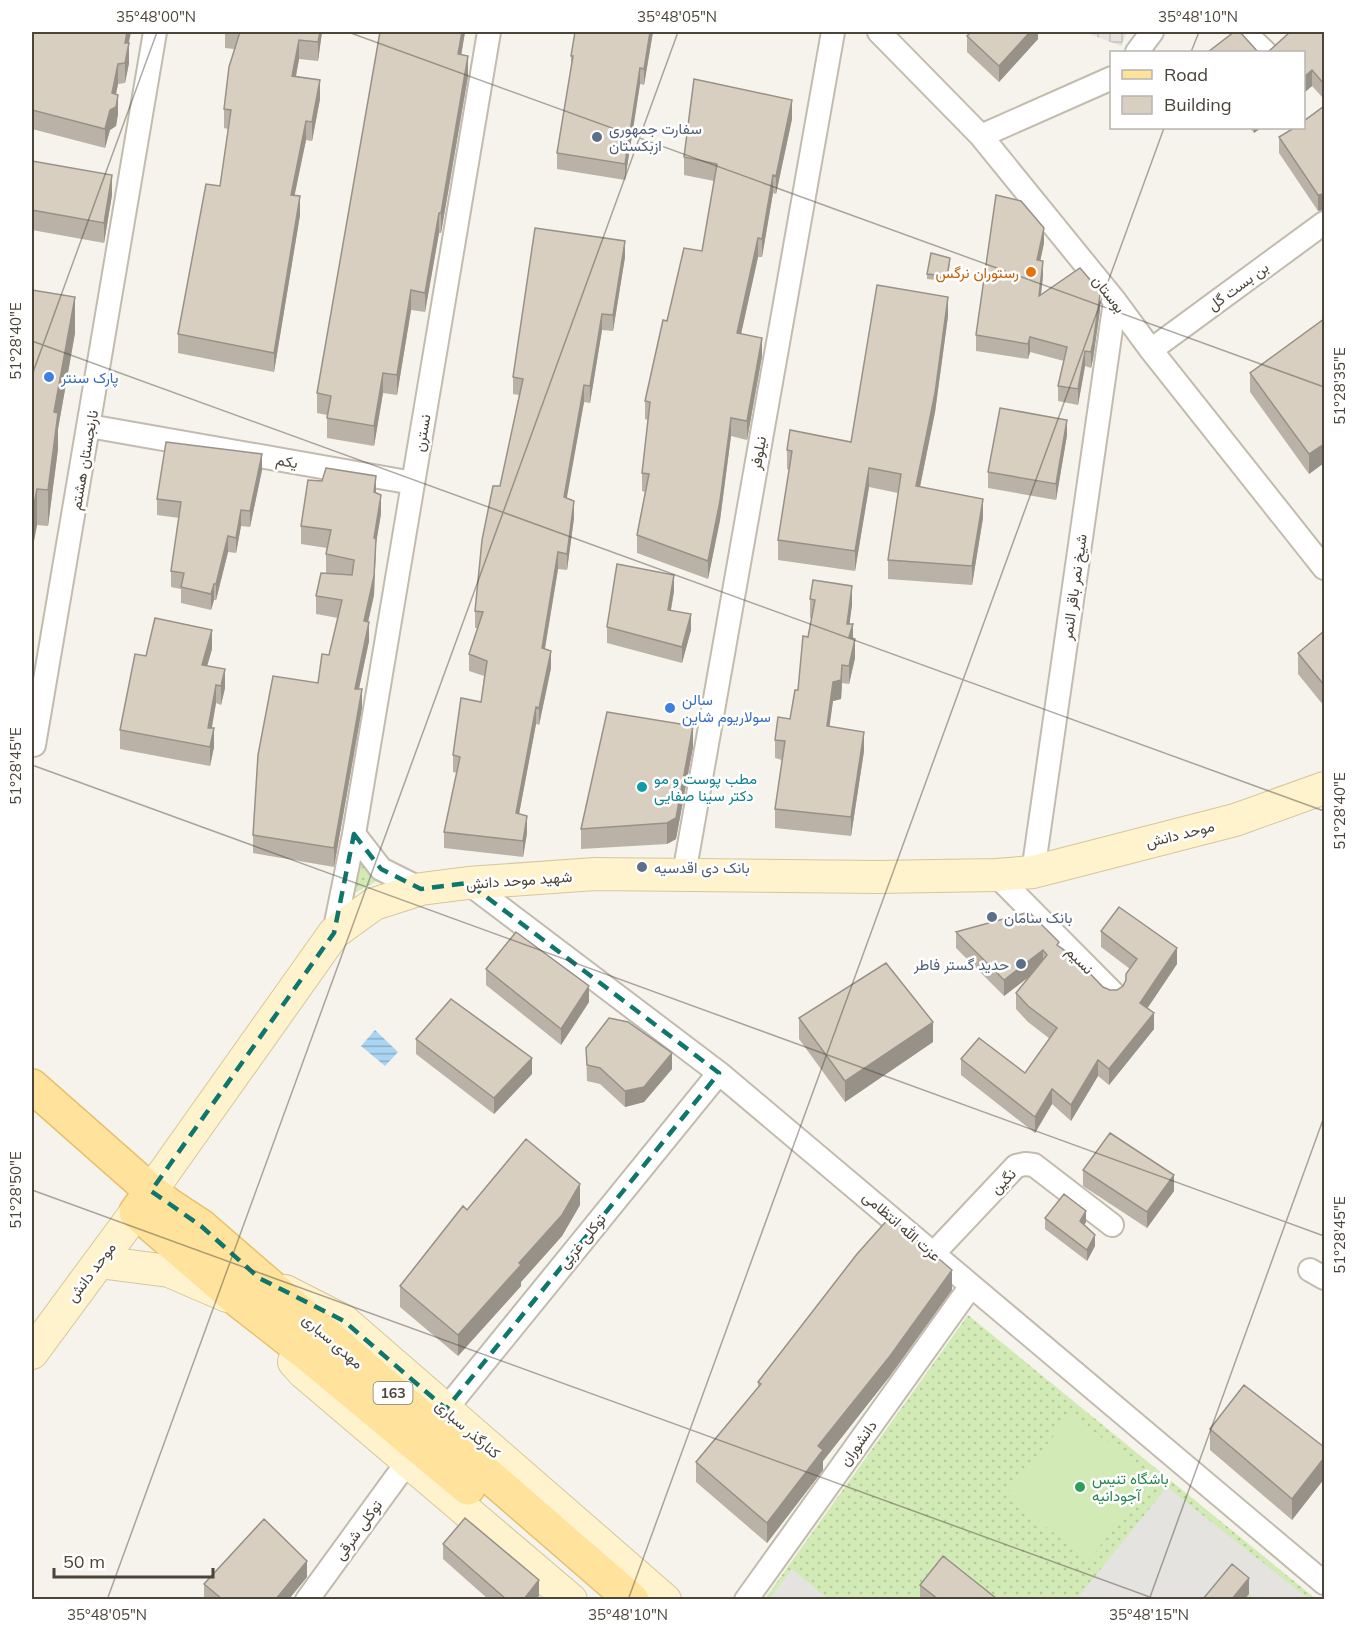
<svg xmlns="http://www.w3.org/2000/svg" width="1356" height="1631" viewBox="0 0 1356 1631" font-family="Mulish,Vazirmatn,sans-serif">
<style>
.industrial{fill:url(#industrial-grid)}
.grass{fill:url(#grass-dots)}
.pitch{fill:#d2eab5}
.parking{fill:#e5e3e0}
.water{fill:url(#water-rules)}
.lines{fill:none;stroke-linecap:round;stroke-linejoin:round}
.street-casing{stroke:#c2bbae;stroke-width:26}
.secondary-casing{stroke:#d6c79b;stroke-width:34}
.primary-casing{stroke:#e6c16a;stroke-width:36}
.street{stroke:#fff;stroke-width:22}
.secondary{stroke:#fff3cd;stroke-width:32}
.primary{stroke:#ffe39c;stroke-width:33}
.wall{fill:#bab2a6}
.shaded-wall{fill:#979187}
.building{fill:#d8cfc1;stroke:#979187;stroke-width:1.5}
.marked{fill:none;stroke:#0f766e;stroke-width:4.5;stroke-dasharray:12 8;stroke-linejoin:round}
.ticks{fill:none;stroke:#4b4439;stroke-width:1.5;stroke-opacity:0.45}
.service-dot{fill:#5c6f8a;stroke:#fff;stroke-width:2}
.food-dot{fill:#e8710a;stroke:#fff;stroke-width:2}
.shop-dot{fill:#3f7fe0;stroke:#fff;stroke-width:2}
.culture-dot{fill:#0f9aa8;stroke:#fff;stroke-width:2}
.leisure-dot{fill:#2e9e5b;stroke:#fff;stroke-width:2}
.labels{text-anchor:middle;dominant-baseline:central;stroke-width:5;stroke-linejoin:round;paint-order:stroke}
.shield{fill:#fff;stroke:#817c74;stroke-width:1.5}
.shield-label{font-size:14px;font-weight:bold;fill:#4b4439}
.service-label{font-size:15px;fill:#4e5e75;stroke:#fff;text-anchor:start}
.food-label{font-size:15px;fill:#c56008;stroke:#fff;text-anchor:end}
.street-label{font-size:15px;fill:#4b4439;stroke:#fff}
.shop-label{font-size:15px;fill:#366cbe;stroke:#fff;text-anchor:start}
.culture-label{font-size:15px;fill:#0d838f;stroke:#fff;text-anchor:start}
.leisure-label{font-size:15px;fill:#27864d;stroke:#fff;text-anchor:start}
.neatline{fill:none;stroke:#4b4439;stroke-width:2}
.ticks-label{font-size:15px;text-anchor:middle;fill:#4b4439}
</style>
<defs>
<pattern id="industrial-grid" width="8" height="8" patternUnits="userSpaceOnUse" patternTransform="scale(1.5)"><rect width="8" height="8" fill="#e6e2dd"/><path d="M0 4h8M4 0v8" fill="none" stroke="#c7c3be"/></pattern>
<pattern id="grass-dots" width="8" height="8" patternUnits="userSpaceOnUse" patternTransform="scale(1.5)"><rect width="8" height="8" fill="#d2eab5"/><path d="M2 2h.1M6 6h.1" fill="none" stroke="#b6ca9c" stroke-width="1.8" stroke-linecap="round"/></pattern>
<pattern id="water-rules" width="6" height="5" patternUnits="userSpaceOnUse" patternTransform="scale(1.5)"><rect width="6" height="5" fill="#a9d4f2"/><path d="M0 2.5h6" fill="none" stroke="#8caec5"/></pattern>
</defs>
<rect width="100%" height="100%" fill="#f6f3ec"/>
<path class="industrial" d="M1084 32H1127L1121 46Z"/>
<path class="grass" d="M359 849 385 882 377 881 351 895Z
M968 1315 1316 1599 764 1600Z"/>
<path class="pitch" d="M1071 1414 1154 1478 1089 1560 1006 1496Z"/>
<path class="parking" d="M1167 1487 1309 1599H1255L1225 1574 1204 1599 1084 1600 1079 1596Z
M792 1569 828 1599H769Z"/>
<path class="water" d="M375 1030 398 1052 385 1066 361 1046Z"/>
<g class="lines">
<g class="street-casing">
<path id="street" d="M879 32 981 136 1115 301 1151 350 1324 568
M1244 32 1265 52
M1137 52 1152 32
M981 136 1112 78
M1151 350 1324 223
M89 426 413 483
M34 745 155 32
M354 834 381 869 421 889
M1033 872 1115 301
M684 874 833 32
M996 875 1113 993
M468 883 719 1073 1324 1583
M334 933 354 834 489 32
M934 1253 1016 1166 1025 1164 1034 1165 1112 1225
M1310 1270 1324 1278
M446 1409 719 1073
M307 1600 408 1461
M746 1600 971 1286"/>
</g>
<g class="secondary-casing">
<path id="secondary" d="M151 1191 334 933 374 904 421 889 468 883 595 874 877 877 996 875 1033 872 1235 820 1324 788
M99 1262 169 1271 227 1296
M285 1291 344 1321 665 1600
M32 1353 136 1212
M294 1362 303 1372 571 1600"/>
</g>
<g class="primary-casing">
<path id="primary" d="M32 1086 151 1191 169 1205 201 1226 632 1600
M151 1191 136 1212 239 1301 312 1358 468 1488"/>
</g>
<use href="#street" class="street"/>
<use href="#secondary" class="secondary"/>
<use href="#primary" class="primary"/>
</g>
<path class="wall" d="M32 32 129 43V63L125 83 118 84 116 94 118 114 116 126 110 130 105 148 32 129Z
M225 32H322L318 61 299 59 296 77 320 99 312 141 306 140 294 195 300 215 274 372 178 353V334L220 186 228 129 224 128V109L234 49 225 48Z
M380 32H465L461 55 468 76 441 233H439L425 312 411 310 397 395 383 393 374 446 327 438V415L317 413V393Z
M653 32 644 85 640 84 625 180 557 169V153L571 67V56Z
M1038 32V39L999 82 967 52V36Z
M1324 32V99L1312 86 1304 93V52Z
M1323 107 1318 211 1279 153V137Z
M792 119 776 194 773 193 762 257H758L741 334 762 356 747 440 731 436 720 520 708 579 637 553V535L645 492 642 491V473L648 420 645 419V401L667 321 702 251 714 181 684 175V157Z
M1250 128H1261L1254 133Z
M32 161 112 195 104 243 32 230Z
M1044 243 1040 261 1043 276 1041 294 1100 310 1093 359 1091 368 1085 366 1078 405 1058 401V386L1064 361 1030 352 1028 359 976 351V335Z
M625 257 613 331 602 330 590 403 584 402 566 498 574 518 567 570 558 569 545 649 551 668 539 725 536 724 519 814 527 833 523 857 444 848V832L457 773 453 772V755L481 702 484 676 469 671V654L478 628H475V611L519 395 513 394V377Z
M950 264 947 281 927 279V274Z
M32 290 75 333 58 429V449L48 526 37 525 32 551Z
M948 316 935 412 920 487 983 518 972 585 888 579V560L898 493 869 487 855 571 778 560V540L789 470 787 469V450L851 442Z
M1324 319V463L1309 474 1250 392V373Z
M1067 435 1056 500 988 488V472Z
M262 470 250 527 241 526 236 553 228 552 216 600H214L211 610 181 603V589L171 587V571L179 518 157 515V499Z
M322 481 376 493 381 514 376 543 374 595 368 622 369 641 359 689 362 708 334 867 253 853V835L329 655 338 618 316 614V596L331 574 326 573V554L327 548 301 544V526Z
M674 591 671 610 691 630 682 663 607 643V627Z
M810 599 852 605 849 624 853 638 855 658 849 684 842 683 841 699 833 701 829 726 864 751 851 836 775 828V809L782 760 775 758V740L790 719 798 690 812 618H810Z
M1324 631V706L1298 674V653Z
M212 649 207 666 225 688 221 705 216 703 212 728 214 747 210 766 120 749V730L146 656Z
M693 747 676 839 667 844 581 849V829Z
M1101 931 1177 964 1147 1009 1154 1029 1109 1085 1098 1076 1071 1121 1052 1104 1035 1133 961 1075V1059L1025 1073 1050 1039 1028 1022 1016 1009V993L1030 976 1004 996 956 948V932L1059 946 1103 987 1110 990H1117L1123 986 1126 980 1130 969 1101 947Z
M486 969 589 1002 561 1045 486 985Z
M799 1018 933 1042 845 1102 799 1039Z
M416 1039 532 1074 494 1114 416 1054Z
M586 1048 672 1069 644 1102 625 1107 600 1084 587 1081Z
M1083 1170 1174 1191 1147 1228 1083 1186Z
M580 1205 562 1236 521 1282V1286L458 1356 400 1307V1286L467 1210Z
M1045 1218 1086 1222 1084 1225 1095 1246 1087 1261 1045 1229Z
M952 1290 890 1376 823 1461V1470L767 1543 696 1482V1462L758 1387V1382Z
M1210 1429 1324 1447V1479L1292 1520 1210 1450Z
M443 1544 539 1596 536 1599H488L443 1559Z
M307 1577 289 1599H204V1584Z
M920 1585 997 1599H920Z"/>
<path class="shaded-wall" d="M127 32H131L126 57 129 43V63L125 83V43Z
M320 32H322L318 61V42Z
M462 32H465L458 74V54Z
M650 32H653L644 85V69Z
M1030 32H1038V39L999 82V66Z
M299 40V59L292 95V76Z
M468 56V76L441 233V213Z
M118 64V84L113 108 118 95V114L116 126 110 130 105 148V129Z
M640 68V84L625 180V164Z
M1312 70V86L1304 93V77Z
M320 80V99L312 141V122Z
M792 100V119L776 194V176Z
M306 121V140L291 213V195Z
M1254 128H1261L1254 133Z
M112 175V195L104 243V223Z
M773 175V193L762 257V239Z
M1324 194V210L1318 211V195Z
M300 196V215L274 372V353Z
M439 213V233L425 312V293Z
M1044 228V243L1037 276V260Z
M758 238V257L737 352V333Z
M625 241V257L613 331V315Z
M1043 261V276L1039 311V296Z
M411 290V310L397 395V375Z
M1100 295V310L1093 359 1091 368V352Z
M75 297V333L58 429V449L48 526V490L54 412Z
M948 297V316L935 412 916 506V486Z
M602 314V330L590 403V386Z
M1030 337V352L1028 359V344Z
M762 338V356L747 440V421Z
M1085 351V366L1078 405V389Z
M383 373V393L374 446V426Z
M584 385V402L564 514V497Z
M731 418V436L720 520 708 579V561Z
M1067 420V435L1056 500V484Z
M1324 444V463L1309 474V454Z
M262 454V470L250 527V511Z
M869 468V487L855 571V551Z
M376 476V494L374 492Z
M37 489V525L32 551V515Z
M381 495V514L376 543 374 595 364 640V621L374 538Z
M983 499V518L972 585V566Z
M574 501V518L567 570V554Z
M241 510V526L236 553V538Z
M228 536V552L216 600V584Z
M558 552V569L542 665V648Z
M674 575V591L668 626V610Z
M214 584V600L211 610V594Z
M852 586V605L847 643V624Z
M691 614V630L682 663V647Z
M369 622V641L355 707V689Z
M853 624V642L849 637Z
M212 630V649L202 684V665Z
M855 639V658L849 684V666Z
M551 651V668L539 725V708Z
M842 665V683L841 699 833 701 827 745V726L833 682Z
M225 669V688L221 705V686Z
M216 685V703L208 747V728Z
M362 689V708L334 867V848Z
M536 707V724L516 830V813Z
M693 726V747L676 839 667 844V823Z
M214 728V747L210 766V747Z
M864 732V751L851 836V817Z
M527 816V833L523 857V841Z
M1177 948V964L1140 1019V1003Z
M1043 950V966L1004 996V980Z
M589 986V1002L561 1045V1029Z
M1154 1013V1029L1109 1085V1069Z
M933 1022V1042L845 1102V1081Z
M672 1053V1069L644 1102 625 1107V1091Z
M532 1058V1074L494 1114V1098Z
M1098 1060V1076L1071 1121V1105Z
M1052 1089V1104L1035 1133V1117Z
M1174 1175V1191L1147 1228V1212Z
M580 1184V1205L562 1236 521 1282V1286L458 1356V1335L519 1263Z
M1086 1211V1222L1080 1232V1221Z
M1095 1235V1246L1087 1261V1250Z
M952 1270V1290L890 1376 823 1461V1470L767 1543V1523L818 1446Z
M1324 1458V1479L1292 1520V1499Z
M307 1561V1577L289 1599H276Z
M1249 1578V1594L1245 1599H1232Z
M539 1580V1596L536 1599H524Z"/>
<path class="building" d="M32 32H127L125 43H129L125 63 118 64 112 93 118 95 116 107 110 110 105 129 32 110Z
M240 32H320L318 42 299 40 292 76 320 80 312 122 306 121 291 195 300 196 274 353 178 334 206 184 220 186 231 110 224 109 229 67Z
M380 32H462L458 54 468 56 441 213H439L425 293 411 290 397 375 383 373 374 426 327 418 331 396 317 393Z
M575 32H650L644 69 640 68 625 164 557 153 573 56H571Z
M971 32H1030L999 66 967 36Z
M1234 32H1240L1258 52H1208Z
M1290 32H1324V84L1312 70 1304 77V52H1268Z
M694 79 792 100 776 176 773 175 762 239 758 238 737 333 762 338 747 421 731 418 720 501 708 561 637 535 649 474 642 473 650 402 645 401 663 320 667 321 684 248 702 251 717 164 684 157Z
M1323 107 1324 109V194L1318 195 1279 137 1294 128H1304V121Z
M32 161 112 175 104 223 32 210Z
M996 195 1021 201 1044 228 1037 260 1043 261 1039 296 1080 268 1098 289 1100 295 1093 343 1091 352 1085 351 1078 389 1058 386 1067 347 1030 337 1028 344 976 335Z
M535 228 625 241 613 315 602 314 590 386 584 385 564 497 574 501 567 554 558 552 542 648 551 651 539 708 536 707 516 813 527 816 523 841 444 832 460 757 453 755 461 698 481 702 487 661 469 654 483 612 475 611 482 540 493 486H500L523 379 513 377Z
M931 253 950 258 947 276 927 274Z
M877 285 948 297 935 393 916 486 983 499 972 566 888 560 901 474 869 468 855 551 778 540 792 451 787 450 790 430 851 442Z
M32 290 75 297 54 412 58 413 48 490 37 489 32 515Z
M1324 319V444L1309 454 1250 373Z
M1000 408 1067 420 1056 484 988 472Z
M166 442 262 454 250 511 241 510 236 538 228 536 216 584H214L211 594 181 587 184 573 171 571 181 502 157 499Z
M326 468 376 476 374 492 381 495 374 538 376 539 374 576 364 621 369 622 355 689H362L334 848 253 835 258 755 273 676 318 683 322 654 329 655 342 600 316 596 321 573 352 575 354 560 326 554 331 530 301 526 308 480 322 481Z
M617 564 674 575 668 610 691 614 682 647 607 627Z
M813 580 852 586 847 624H853L849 637 855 639 849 666 842 665 841 680 833 682 827 726 864 732 851 817 775 809 785 741 775 740 778 717 790 719 795 690H798L803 636 808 637 815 600 810 599Z
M155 618 212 630 202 665 225 669 221 686 216 685 208 728H214L210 747 120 730 135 654 146 656Z
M1324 631V685L1298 653Z
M607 712 693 726 676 818 667 823 581 829Z
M1119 907 1177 948 1140 1003 1154 1013 1109 1069 1098 1060 1071 1105 1052 1089 1035 1117 961 1059 979 1038 1025 1073 1057 1028 1028 1006 1016 993 1047 955 1043 950 1004 980 956 932 1029 912 1059 942 1057 945 1074 957 1103 987 1110 990H1117L1123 986 1126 980V974L1137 959 1101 931Z
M516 932 589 986 561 1029 486 969Z
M886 963 933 1022 845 1081 799 1018Z
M451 999 532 1058 494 1098 416 1039Z
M609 1018 628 1022 672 1053 644 1087 625 1091 600 1068 587 1065 586 1048Z
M1110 1133 1174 1175 1147 1212 1083 1170Z
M526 1139 580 1184 562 1215 519 1263 521 1265 458 1335 400 1286 463 1206 467 1210Z
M1064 1194 1086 1211 1080 1221 1095 1235 1087 1250 1045 1218Z
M890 1217 952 1270 890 1356 818 1446 823 1450 767 1523 696 1462 761 1384 758 1382 857 1254Z
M1244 1385 1324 1447V1458L1292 1499 1210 1429Z
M465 1518 539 1580 524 1599H506L443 1544Z
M264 1519 307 1561 276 1599H222L204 1584Z
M943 1556 997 1599H938L920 1585Z
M1232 1564 1249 1578 1232 1599H1203Z"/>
<path class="marked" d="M354 834 381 869 421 889 468 883 719 1073 446 1409 344 1321 259 1278 201 1226 151 1191 334 933Z"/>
<path class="ticks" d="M348 32 1324 387M1191 52 1199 32M32 341 1324 811M32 375 157 32M32 765 1324 1236M32 1190 1158 1600M107 1600 678 32M628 1600 1164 128M1149 1600 1324 1117"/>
<g class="service-dot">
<circle cx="597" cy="137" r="6"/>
<circle cx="642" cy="867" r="6"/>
<circle cx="992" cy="917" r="6"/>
<circle cx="1021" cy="964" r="6"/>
</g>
<circle class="food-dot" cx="1031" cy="272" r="6"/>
<g class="shop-dot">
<circle cx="49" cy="377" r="6"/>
<circle cx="670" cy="708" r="6"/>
</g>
<circle class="culture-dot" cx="642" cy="787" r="6"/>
<circle class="leisure-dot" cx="1080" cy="1487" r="6"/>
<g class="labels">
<rect class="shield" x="373.5" y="1382" width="39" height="22" rx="4.5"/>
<g class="shield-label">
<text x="393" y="1393">163</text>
</g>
<g class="service-label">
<text x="609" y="128">سفارت جمهوری<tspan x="609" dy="17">ازبکستان</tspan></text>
<text x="654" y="867">بانک دی اقدسیه</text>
<text x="1004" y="917">بانک سامان</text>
<text x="1009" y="964" text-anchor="end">حدید گستر فاطر</text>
</g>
<g class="food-label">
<text x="1019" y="272">رستوران نرگس</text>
</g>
<g class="street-label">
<text transform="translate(1238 286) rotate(-36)">بن بست گل</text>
<text transform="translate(1109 294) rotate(52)">بوستان</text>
<text transform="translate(422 433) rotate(-80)">نسترن</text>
<text transform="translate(758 453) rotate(-80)">نیلوفر</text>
<text transform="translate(84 460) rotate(-80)">نارنجستان هشتم</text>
<text transform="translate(287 461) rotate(10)">یکم</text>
<text transform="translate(1074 587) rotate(-82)">شیخ نمر باقر النمر</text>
<text transform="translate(1180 834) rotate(-14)">موحد دانش</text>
<text transform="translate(519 880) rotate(-4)">شهید موحد دانش</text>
<text transform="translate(1080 960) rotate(45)">نسیم</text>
<text transform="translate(1003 1181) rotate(-45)">نگین</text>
<text transform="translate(902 1226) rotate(41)">عزت الله انتظامی</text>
<text transform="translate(582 1241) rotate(-51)">توکلی غربی</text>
<text transform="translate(91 1272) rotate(-53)">موحد دانش</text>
<text transform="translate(333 1341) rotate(41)">مهدی سباری</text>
<text transform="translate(468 1429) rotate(41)">کنارگذر سباری</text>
<text transform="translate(858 1443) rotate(-54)">دانشوران</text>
<text transform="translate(358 1530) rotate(-54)">توکلی شرقی</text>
</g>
<g class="shop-label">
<text x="61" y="377">پارک سنتر</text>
<text x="682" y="699">سالن<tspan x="682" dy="17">سولاریوم شاین</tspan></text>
</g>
<g class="culture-label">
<text x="654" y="778">مطب پوست و مو<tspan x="654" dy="17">دکتر سینا صفایی</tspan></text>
</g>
<g class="leisure-label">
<text x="1092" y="1478">باشگاه تنیس<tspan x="1092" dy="17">آجودانیه</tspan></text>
</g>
</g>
<rect width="1356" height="1631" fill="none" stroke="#ffffff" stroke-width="66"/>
<rect x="1110" y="51" width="195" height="78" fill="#ffffff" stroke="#b7b4b0" stroke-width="1.5"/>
<rect x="1122" y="70" width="30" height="9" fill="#ffe39c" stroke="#b7b4b0" stroke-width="1.5"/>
<text x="1164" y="81" font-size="18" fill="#4b4439">Road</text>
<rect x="1122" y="96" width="30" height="18" fill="#d8cfc1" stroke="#b7b4b0" stroke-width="1.5"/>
<text x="1164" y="111" font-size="18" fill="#4b4439">Building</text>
<path d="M54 1568v9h159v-9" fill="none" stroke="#4b4439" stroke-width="3"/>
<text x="63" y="1568" font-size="18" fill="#4b4439" stroke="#ffffff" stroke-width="4.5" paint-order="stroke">50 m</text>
<rect x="33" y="33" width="1290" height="1565" class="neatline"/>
<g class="ticks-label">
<text x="156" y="22">35°48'00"N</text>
<text x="677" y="22">35°48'05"N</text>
<text x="1198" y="22">35°48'10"N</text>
<text transform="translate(16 341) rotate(-90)" y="5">51°28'40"E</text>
<text transform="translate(1340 386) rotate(-90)" y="5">51°28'35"E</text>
<text transform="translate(16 766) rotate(-90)" y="5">51°28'45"E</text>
<text transform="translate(1340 811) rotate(-90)" y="5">51°28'40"E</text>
<text transform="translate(16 1190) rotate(-90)" y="5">51°28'50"E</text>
<text transform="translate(1340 1235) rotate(-90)" y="5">51°28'45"E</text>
<text x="107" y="1620">35°48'05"N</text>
<text x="628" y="1620">35°48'10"N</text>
<text x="1149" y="1620">35°48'15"N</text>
</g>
</svg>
